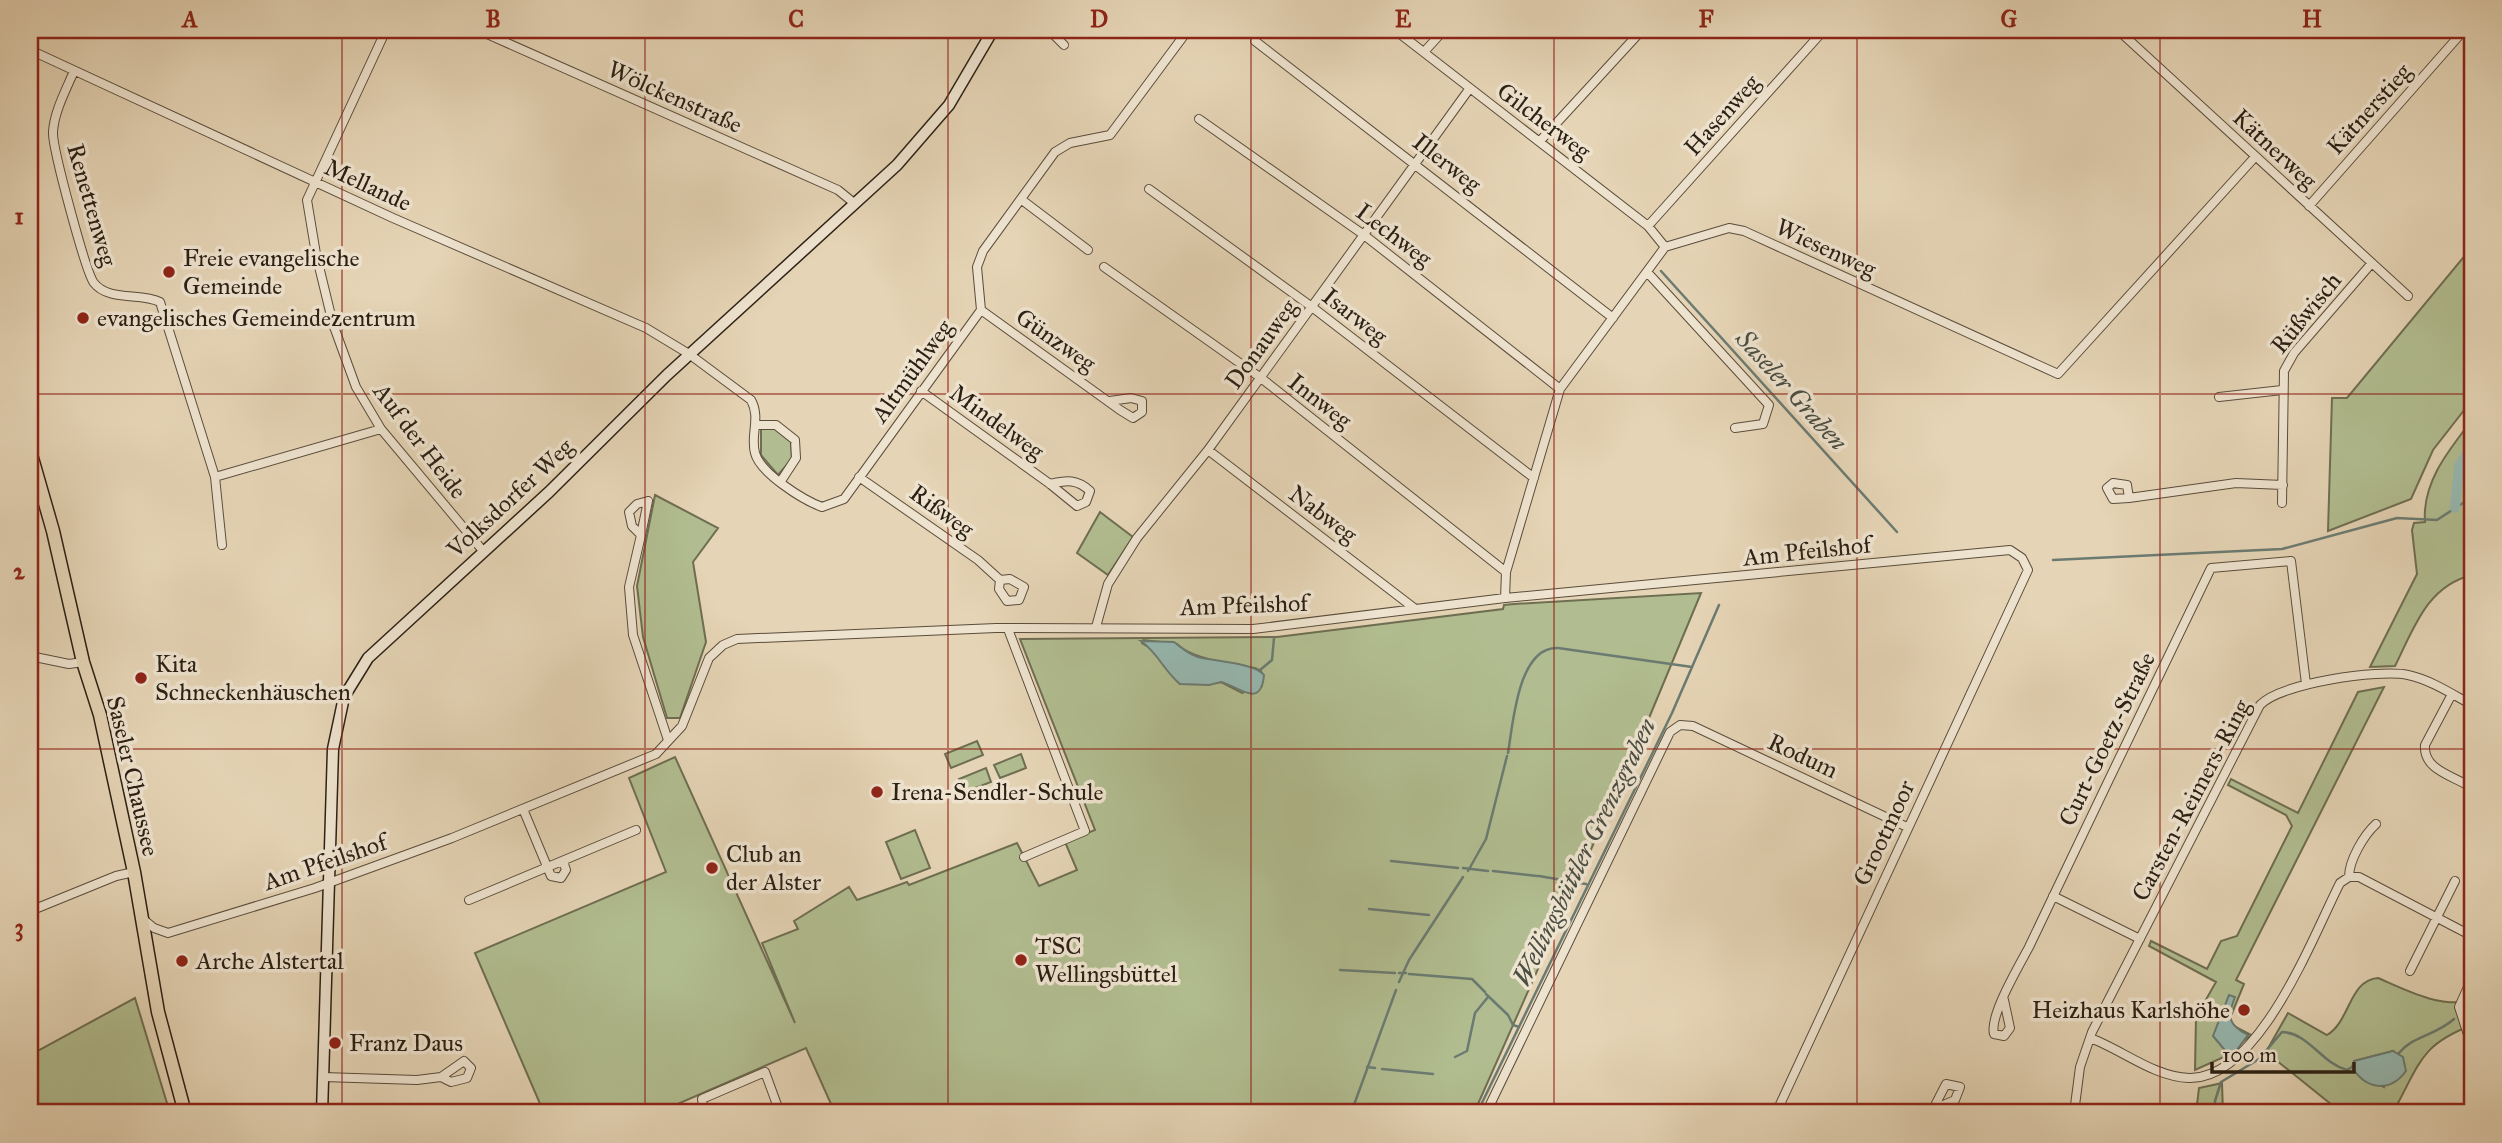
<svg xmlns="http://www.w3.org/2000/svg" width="2502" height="1143" viewBox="0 0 2502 1143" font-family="'IM FELL Great Primer',serif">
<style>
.green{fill:#b1bd90;stroke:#6e6e52;stroke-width:2;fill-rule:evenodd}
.water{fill:#96b8b1;stroke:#6b7b72;stroke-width:2}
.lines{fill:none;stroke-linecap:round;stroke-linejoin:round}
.stream{stroke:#6b7b72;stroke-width:2.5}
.canal{stroke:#96b8b1;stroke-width:10}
.street-casing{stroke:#5a4d3c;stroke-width:10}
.secondary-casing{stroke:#2b2014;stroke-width:13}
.primary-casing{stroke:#2b2014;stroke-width:15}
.street{stroke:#eee3cf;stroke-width:8}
.secondary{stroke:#eee3cf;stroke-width:10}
.primary{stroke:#e5d4b5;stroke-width:12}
.grid{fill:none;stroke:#8f2418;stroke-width:2;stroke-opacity:0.55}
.poi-dot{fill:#8f2418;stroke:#eee3cf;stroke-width:2.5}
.labels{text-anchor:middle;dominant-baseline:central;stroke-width:7;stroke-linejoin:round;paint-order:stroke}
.street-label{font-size:24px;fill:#2b2014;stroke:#eee3cf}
.poi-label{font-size:24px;fill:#2b2014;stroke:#eee3cf;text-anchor:start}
.water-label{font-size:26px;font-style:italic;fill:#4b4e43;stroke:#eee3cf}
.neatline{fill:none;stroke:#8f2418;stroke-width:2.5}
.grid-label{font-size:23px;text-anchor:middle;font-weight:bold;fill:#8f2418}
</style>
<rect width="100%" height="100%" fill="#e5d4b5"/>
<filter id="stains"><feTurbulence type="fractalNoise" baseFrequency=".00286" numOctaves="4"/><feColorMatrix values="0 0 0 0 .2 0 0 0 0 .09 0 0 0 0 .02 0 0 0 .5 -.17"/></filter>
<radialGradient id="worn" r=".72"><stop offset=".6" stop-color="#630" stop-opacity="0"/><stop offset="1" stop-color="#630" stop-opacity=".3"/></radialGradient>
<path class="green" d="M2472 247V400L2433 450 2411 499 2328 531 2332 398H2347Z
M2472 420V575C2427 586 2414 628 2395 666L2370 667 2417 574 2412 530 2414 523 2425 522C2422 482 2449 450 2472 420Z
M761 429H775L791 442 792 459 778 475 761 455Z
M655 495 718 528 693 562 706 642 680 718H667L643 637 637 586Z
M1100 512 1133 537 1108 575 1077 553Z
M1701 593 1644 730 1474 1113H835L806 1048 657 1113H544L475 953 666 872 629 778 675 757 795 1023 762 943 798 929 794 921 849 887 857 900 907 882 909 885 1017 843 1039 886 1077 870 1065 842 1095 830 1020 639 1277 637 1503 609 1504 605 1514 604ZM1143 640 1177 644C1189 658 1236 666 1255 668L1261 671 1262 686 1242 693 1221 682 1180 684C1165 671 1161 652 1142 643Z
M2384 687 2236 980 2244 984 2228 1023 2251 1035 2224 1057 2195 1070 2196 1017 2216 982 2149 946 2151 941 2207 969 2221 941 2237 936 2292 826 2286 815 2228 785 2231 779 2298 813 2358 692Z
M977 741 983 755 951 768 945 754Z
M1021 754 1026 768 1000 778 994 765Z
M986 768 991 782 965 792 959 779Z
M915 830 930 868 901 879 886 842Z
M2378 978C2410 992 2438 1007 2472 1001V1025C2423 1044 2421 1060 2398 1103L2415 1113H2342L2266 1052 2288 1013 2327 1035C2350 1022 2349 980 2378 978ZM2393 1051 2384 1087 2356 1072 2354 1061Z
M135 998 170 1113H30V1055Z
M2222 1083 2223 1113H2196L2199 1088Z"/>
<path class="water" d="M1141 641 1174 642C1182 648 1188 654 1198 657 1213 661 1255 663 1264 675 1261 710 1238 686 1221 682L1209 685 1180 684C1164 671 1158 653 1141 641Z
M2229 995 2235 997C2227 1017 2228 1025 2248 1035L2236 1051 2228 1054 2213 1036Z
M2393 1051 2403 1057 2406 1071C2390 1093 2366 1090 2352 1067L2354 1061Z"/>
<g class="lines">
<path class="stream" d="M2465 30 2472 32
M1661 271 1897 532
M2053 560 2282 549 2397 518 2437 520 2463 503 2472 501
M1260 670 1272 660 1274 638
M1508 753C1513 724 1518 646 1558 648L1692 667
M1391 861 1458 868
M1463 868 1488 871
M1468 871 1486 839 1507 756
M1493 871 1537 876
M1539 876 1586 884
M1369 909 1429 915
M1340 970 1395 973
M1399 973H1406
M1409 974 1472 979 1485 992
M1399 982 1409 960 1463 877
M1486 994 1508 1015 1513 1025 1519 1027
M2468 1012H2472
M2399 1053C2414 1035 2435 1036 2454 1019
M1455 1057 1467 1051 1475 1013 1488 997
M1367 1067 1375 1068
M1382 1069 1433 1074
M1351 1113 1396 990
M1477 1113 1672 713 1719 605
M2215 1113V1101L2221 1082 2259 1059 2282 1032C2309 1033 2321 1063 2347 1070L2352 1067"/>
<path class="canal" d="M2455 508 2459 466 2472 446"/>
<g class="street-casing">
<path id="street" d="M386 30 307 200 316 254 333 324 356 387 381 429 484 552
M478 30 838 190 854 203
M1049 30 1064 45
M1395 30 1648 226 1665 247
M2118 30 2408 296
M1255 41 1613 318
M30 50 393 218 646 328 689 354 751 400C761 418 750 435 755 453 760 473 803 500 822 507L844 499 981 310 977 267 983 251 1055 152 1070 143 1110 135 1188 30
M1424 52 1444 30
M74 71C66 90 54 112 53 132 52 147 86 273 94 283 109 302 141 292 160 302L215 477 222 545
M1199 119 1364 235 1560 389
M1540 141 1642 30
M1149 189 1312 307 1534 478
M1022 200 1088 250
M2309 206 2458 37
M1648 226 1824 30
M1104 267 1261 378 1506 572
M1647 272 1769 405 1763 424 1735 428
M981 310 1120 410 1133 418 1142 412V401L1131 398 1110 401
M921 391 1050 484 1077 506 1086 502 1090 491C1077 479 1067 480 1050 484
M2219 397 2282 390
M756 425H776L795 440 796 458 781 481
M1208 450 1414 608
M215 477 381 429
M859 477 978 560 1000 580 1010 579 1024 587 1019 600 1007 601 999 589 1000 580
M2129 498 2113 499 2107 488 2113 483 2127 485 2129 498 2236 483 2283 485
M2282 503 2284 371 2294 353 2371 264
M641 535 648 501 637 504 629 512 632 526 641 535 629 587 633 635 668 740
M1505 598 1506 572 1560 389 1665 247 1729 228 1744 231 2058 374 2255 157
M1096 627 1108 584 1137 538 1208 450 1470 88
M1008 629 1085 831 1024 857
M30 656 69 664 83 662
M2452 694 2425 745C2423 771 2455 776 2472 788
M523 809 551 876 561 878 566 870 563 861
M2349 877C2349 860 2364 835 2376 824
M2053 896 2140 939
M469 900 636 830
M30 911 116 876 134 872
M143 919 154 928 168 933 315 888 452 838 656 754 682 726 709 658 723 645 737 639 996 628 1253 629 1505 598 2010 550 2022 558 2028 570 1776 1113
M2410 971 2455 881
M2472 978 2459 1007 2472 1047
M2004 1000 2010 1028 2004 1036 1994 1034C1989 1016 2019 966 2029 947 2089 820 2150 695 2211 568L2291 561 2306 684
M2090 1038C2121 1049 2154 1077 2189 1078 2259 1080 2313 936 2340 883L2349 877H2359L2472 936
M323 1077 417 1080 441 1077 451 1082 467 1078 471 1068 464 1061 441 1077
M704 1113 702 1099 765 1072 780 1113
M1486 1113 1670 732 1680 725 1693 726 1907 827
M1931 1113 1946 1084 1960 1087 1955 1100 1932 1110
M2074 1113 2080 1067 2092 1032 2260 705C2281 683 2378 669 2408 675 2431 680 2452 694 2472 705"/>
</g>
<g class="secondary-casing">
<path id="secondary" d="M322 1113 333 749 344 697 368 658 549 492 667 375 897 165 949 105 993 30"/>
</g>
<g class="primary-casing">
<path id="primary" d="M30 451 53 531 83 662 100 715 134 872 158 1012 185 1113"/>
</g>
<use href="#street" class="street"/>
<use href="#secondary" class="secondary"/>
<use href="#primary" class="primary"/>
</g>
<path class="grid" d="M342 30V1113M645 30V1113M948 30V1113M1251 30V1113M1554 30V1113M1857 30V1113M2160 30V1113M30 394H2472M30 749H2472"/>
<g class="poi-dot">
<circle cx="169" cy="272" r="7"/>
<circle cx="83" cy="318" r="7"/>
<circle cx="141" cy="678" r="7"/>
<circle cx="877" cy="792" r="7"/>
<circle cx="712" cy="868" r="7"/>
<circle cx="1021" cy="960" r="7"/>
<circle cx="182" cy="961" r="7"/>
<circle cx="2244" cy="1010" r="7"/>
<circle cx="335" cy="1043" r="7"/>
</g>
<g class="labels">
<g class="street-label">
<text transform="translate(675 97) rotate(24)">Wölckenstraße</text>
<text transform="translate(2369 109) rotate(-48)">Kätnerstieg</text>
<text transform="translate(1722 115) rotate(-48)">Hasenweg</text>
<text transform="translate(1544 121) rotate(37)">Gilcherweg</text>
<text transform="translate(2275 149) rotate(43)">Kätnerweg</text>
<text transform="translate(1447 163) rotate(38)">Illerweg</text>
<text transform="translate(368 185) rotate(25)">Mellande</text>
<text transform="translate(92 205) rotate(74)">Renettenweg</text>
<text transform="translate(1394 235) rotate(37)">Lechweg</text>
<text transform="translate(1826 248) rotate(25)">Wiesenweg</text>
<text transform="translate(2306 313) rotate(-51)">Rüßwisch</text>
<text transform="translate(1355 316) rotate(38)">Isarweg</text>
<text transform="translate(1056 340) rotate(35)">Günzweg</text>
<text transform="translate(1261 344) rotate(-54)">Donauweg</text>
<text transform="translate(912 371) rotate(-54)">Altmühlweg</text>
<text transform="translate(1320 401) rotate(38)">Innweg</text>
<text transform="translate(997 422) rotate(36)">Mindelweg</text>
<text transform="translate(420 441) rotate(53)">Auf der Heide</text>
<text transform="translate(510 498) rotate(-43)">Volksdorfer Weg</text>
<text transform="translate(942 511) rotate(36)">Rißweg</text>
<text transform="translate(1323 514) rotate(37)">Nabweg</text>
<text transform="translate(1807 551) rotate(-6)">Am Pfeilshof</text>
<text transform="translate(1244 605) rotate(-2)">Am Pfeilshof</text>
<text transform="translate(2107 739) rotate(-64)">Curt-Goetz-Straße</text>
<text transform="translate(1803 756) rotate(25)">Rodum</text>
<text transform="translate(133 776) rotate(77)">Saseler Chaussee</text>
<text transform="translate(2191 800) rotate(-62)">Carsten-Reimers-Ring</text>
<text transform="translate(1884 833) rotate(-65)">Grootmoor</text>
<text transform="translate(325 862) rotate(-19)">Am Pfeilshof</text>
</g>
<g class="poi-label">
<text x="183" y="258">Freie evangelische<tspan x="183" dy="28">Gemeinde</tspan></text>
<text x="97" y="318">evangelisches Gemeindezentrum</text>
<text x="155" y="664">Kita<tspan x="155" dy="28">Schneckenhäuschen</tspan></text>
<text x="891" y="792">Irena-Sendler-Schule</text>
<text x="726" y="854">Club an<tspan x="726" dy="28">der Alster</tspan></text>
<text x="1035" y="946">TSC<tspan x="1035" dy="28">Wellingsbüttel</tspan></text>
<text x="196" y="961">Arche Alstertal</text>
<text x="2230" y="1010" text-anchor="end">Heizhaus Karlshöhe</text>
<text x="349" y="1043">Franz Daus</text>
</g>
<g class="water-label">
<text transform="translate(1792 390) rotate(48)">Saseler Graben</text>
<text transform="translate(1584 852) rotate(-64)">Wellingsbüttler Grenzgraben</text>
</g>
</g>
<rect width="2502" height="1143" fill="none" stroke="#e5d4b5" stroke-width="77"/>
<path d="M2212 1062v10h142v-10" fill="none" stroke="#2b2014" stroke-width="3.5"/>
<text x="2222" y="1062" font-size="21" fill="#2b2014" stroke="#eee3cf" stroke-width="5" paint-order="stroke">100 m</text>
<rect x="38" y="38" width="2426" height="1066" class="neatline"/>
<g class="grid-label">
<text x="190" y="27">A</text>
<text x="493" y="27">B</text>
<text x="796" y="27">C</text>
<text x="1099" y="27">D</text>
<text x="1403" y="27">E</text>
<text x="1706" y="27">F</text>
<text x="2009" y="27">G</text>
<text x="2312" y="27">H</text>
<text x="19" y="224">1</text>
<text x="19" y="579">2</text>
<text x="19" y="935">3</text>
</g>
<rect width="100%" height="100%" filter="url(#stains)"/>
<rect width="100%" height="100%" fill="url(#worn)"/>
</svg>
